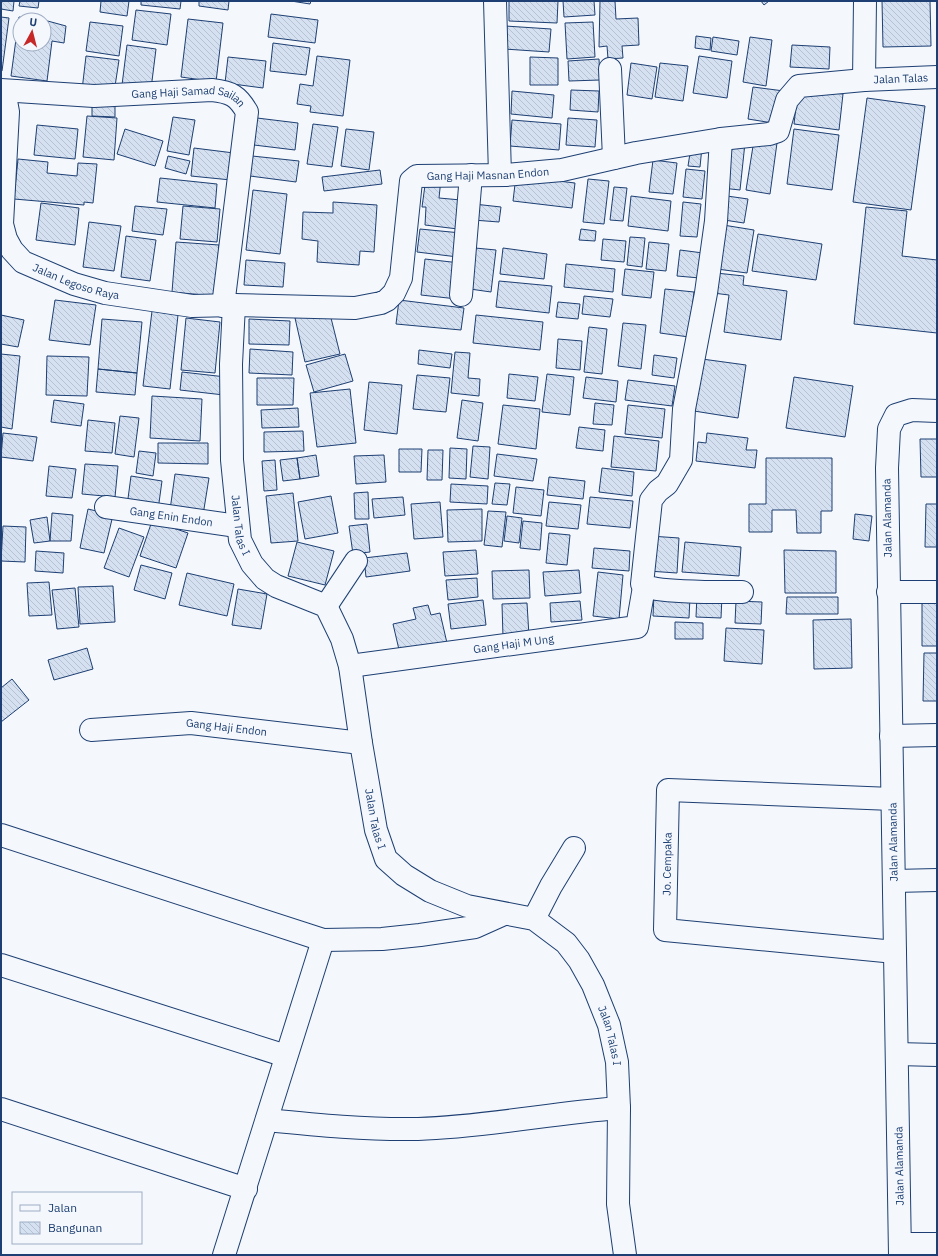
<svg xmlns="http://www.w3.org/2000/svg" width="938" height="1256" viewBox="0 0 938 1256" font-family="'IBM Plex Sans',sans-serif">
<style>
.building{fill:url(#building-back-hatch);stroke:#1d3f73}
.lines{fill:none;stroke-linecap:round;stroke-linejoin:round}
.minor-casing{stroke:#1d3f73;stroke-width:24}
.minor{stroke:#f4f7fb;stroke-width:22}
.labels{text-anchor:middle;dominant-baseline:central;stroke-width:3;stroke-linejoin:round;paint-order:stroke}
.street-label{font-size:11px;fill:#1d3f73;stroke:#f4f7fb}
</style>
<defs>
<pattern id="building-back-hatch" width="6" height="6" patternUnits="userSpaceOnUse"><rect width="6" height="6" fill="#d5e0f0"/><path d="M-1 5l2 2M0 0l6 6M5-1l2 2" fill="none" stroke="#b6c1d1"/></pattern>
</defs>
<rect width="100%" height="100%" fill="#f4f7fb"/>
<path class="building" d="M1 1H14L13 11 1 9Z
M20 1H39L38 8 19 6Z
M101 1H129L127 16 100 12Z
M141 1H181L180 9 141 5Z
M199 1H229L228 10 199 6Z
M291 1H311L310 4Z
M509 1H558L557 23 509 21Z
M563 1H594L595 15 564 17Z
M600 1H615L616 19 638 18 639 45 622 46 623 58 608 59 607 46 599 47Z
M761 1H769L764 5Z
M882 1H930L931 46 883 47Z
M136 10 171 14 167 45 132 40Z
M271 14 318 20 315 43 268 37Z
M1 17 9 18 2 71H1Z
M19 17 41 20H20V44H44V20L66 26 64 43 52 41 47 81 11 76Z
M188 19 223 23 216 82 181 77Z
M90 22 123 26 119 56 86 51Z
M593 22 595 57 567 59 565 23Z
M505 26 551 29 549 52 504 49Z
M696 36 711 38 710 50 695 48Z
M713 37 739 41 737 55 711 51Z
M750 37 772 40 766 86 743 82Z
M273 43 310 48 306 75 270 71Z
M127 45 156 49 151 89 122 85Z
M792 45 830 47 829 69 790 67Z
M86 56 119 60 114 93 82 90Z
M317 56 350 60 343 116 310 112 311 106 297 104 300 84 313 86Z
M699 56 732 61 727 98 693 93Z
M228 57 266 61 263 88 225 83Z
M530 57 558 58V85H530Z
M599 59 600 80 569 81 568 61Z
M631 63 657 67 652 99 627 95Z
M660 63 688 66 683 101 655 97Z
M753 87 784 91 779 124 748 119Z
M798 89 843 94 839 130 794 124Z
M571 90 599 91 598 112 570 110Z
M512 91 554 95 552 118 511 114Z
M867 98 925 106 911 210 853 202Z
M92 102H115V117L92 116Z
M87 116 117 118 114 160 83 157Z
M173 117 195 120 189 155 167 151Z
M257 118 298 123 295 150 254 145Z
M568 118 597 120 595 147 566 145Z
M512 120 561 124 559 150 510 146Z
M313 124 338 127 332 167 307 164Z
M37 125 78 129 75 159 34 155Z
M125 129 163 141 155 166 117 154Z
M346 129 374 132 369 170 341 166Z
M794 129 839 135 832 190 787 184Z
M754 140 777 143 770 194 746 190Z
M727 141 745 143 740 190 722 188Z
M691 147H702L700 167 688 166Z
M194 148 234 153 231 180 191 176Z
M168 156 190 161 186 174 165 168Z
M252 156 299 161 296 182 250 176Z
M18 159 48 162 47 173 77 176 78 163 97 164 93 203 84 202V205L14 199Z
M653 160 677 163 673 194 649 192Z
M686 169 705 171 702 199 683 197Z
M380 170 382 184 324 191 322 177Z
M516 176 575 183 572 208 513 201Z
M160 178 217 184 215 208 157 202Z
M426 178 441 179 439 198 461 200 458 229 425 225 426 207H422Z
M588 179 609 181 604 224 583 222Z
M614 187 627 188 623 221 610 220Z
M253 190 287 194 280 254 246 250Z
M631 196 671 201 668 231 628 226Z
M727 196 748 199 744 223 724 220Z
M333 202 377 205 374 252 360 251 359 265 317 262 318 241 302 239 303 212 333 213Z
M683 202 701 204 697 237 680 236Z
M41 203 79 208 75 245 36 240Z
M474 204 501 207 499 222 473 220Z
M135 206 167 209 163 235 132 231Z
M183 206 220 209 217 242 180 239Z
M866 207 907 211 902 256 937 260V333L854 324Z
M89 222 121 226 114 271 83 267Z
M723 225 754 230 747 273 717 269Z
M420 229 461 233 458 257 417 252Z
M581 229 596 231 595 241 579 240Z
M758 234 822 244 816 280 752 271Z
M126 236 156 240 150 281 121 277Z
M630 237 645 238 642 267 627 265Z
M603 239 626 241 624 262 601 260Z
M176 242 219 245 215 296 172 292Z
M649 242 669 244 666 271 646 269Z
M475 248 496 250 491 292 470 289Z
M503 248 547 254 544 279 500 274Z
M680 250 703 253 700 278 677 276Z
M425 259 460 263 457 299 421 295Z
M246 260 285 263 283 287 244 285Z
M566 264 615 269 613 292 564 287Z
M625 269 654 272 651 298 622 295Z
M716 273 744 276 743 285 787 291 781 340 724 332 729 295 713 293Z
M499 281 552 286 549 313 496 307Z
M665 289 694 292 689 337 660 333Z
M584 296 613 299 610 317 582 314Z
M55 300 96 305 90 345 49 340Z
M399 300 464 308 461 330 396 324Z
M558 302 580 304 578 319 556 317Z
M329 310 340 354 305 362 295 318Z
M152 311 178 315 170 389 143 386Z
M1 315 24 320 18 347 1 344Z
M476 315 543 322 540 350 473 343Z
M186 318 220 322 215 373 181 370Z
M102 319 142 322 137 373 98 369Z
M249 319 290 321 289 345 249 344Z
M623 323 646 325 641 369 618 366Z
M589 327 607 329 602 374 584 372Z
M558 339 582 341 580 370 556 368Z
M250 349 293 352 292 375 249 373Z
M419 350 452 354 450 368 418 364Z
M455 352 470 353 468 378 480 379 479 396 451 393Z
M1 354 20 356 12 429 1 427Z
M345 354 353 381 314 392 306 365Z
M654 355 677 358 674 378 652 375Z
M47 356 89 357 87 396 46 395Z
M702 359 746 365 738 418 694 411Z
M98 369 137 373 135 395 96 392Z
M182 372 226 377 224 395 180 390Z
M509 374 538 377 535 401 507 398Z
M547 374 574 377 570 415 542 412Z
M417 375 450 378 446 412 413 409Z
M586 377 618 381 616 402 583 398Z
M794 377 853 386 845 437 786 428Z
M257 378H294L293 405H257Z
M628 380 675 386 672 406 625 400Z
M369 382 402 385 397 434 364 430Z
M350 389 356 443 317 447 310 393Z
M152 396 202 399 200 441 150 438Z
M54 400 84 404 81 426 51 422Z
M462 400 483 403 478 441 457 438Z
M595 403 614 405 612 425 593 424Z
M503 405 540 409 536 449 498 444Z
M628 405 665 409 662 438 625 434Z
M298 408 299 427 262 428 261 410Z
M120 416 139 418 134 457 115 454Z
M88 420 115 423 112 453 85 451Z
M579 427 605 430 603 451 576 448Z
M303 431 304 451 264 452V432Z
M3 433 37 437 33 461 1 457Z
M707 433 748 438 746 450H757L755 468 696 461 698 442 706 443Z
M614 436 659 441 656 471 611 467Z
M920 439H937V477H921Z
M158 443H208V464L158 463Z
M473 446 490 447 488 479 470 477Z
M450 448 467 449 466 479 449 478Z
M399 449H422L421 472H399Z
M428 450H443L442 480H427Z
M139 451 156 453 153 476 136 473Z
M497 454 537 459 533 481 494 476Z
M316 455 319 476 300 479 297 458Z
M384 455 386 482 356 484 354 456Z
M297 458 300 479 283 481 280 460Z
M766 458H832V511H821V533H797L796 510H772V532H749V504H766Z
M275 460 277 490 264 491 262 461Z
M85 464 118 466 115 497 82 494Z
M49 466 76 469 72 498 46 496Z
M602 468 634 472 632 496 599 492Z
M175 474 209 478 203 515 170 510Z
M131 476 162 481 158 510 127 506Z
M549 477 585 481 583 499 547 495Z
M495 483 510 484 507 505 492 504Z
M451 484 488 486 487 504 450 502Z
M516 487 544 490 541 516 513 513Z
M368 492 369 519H355L354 493Z
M293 493 298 541 271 543 266 496Z
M331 496 338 533 305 539 298 502Z
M403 497 405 515 374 518 372 499Z
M590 497 633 501 630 528 587 524Z
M440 502 443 537 414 539 411 504Z
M549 502 581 505 578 529 546 526Z
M926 504H937V547H925Z
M88 509 113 515 104 553 80 548Z
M482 509V541L448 542 447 510Z
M488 511 506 512 502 547 484 545Z
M52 513 73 515 71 541H50Z
M855 514 872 516 869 541 853 539Z
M507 516 522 518 519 543 504 541Z
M47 517 50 541 34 543 30 520Z
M152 521 188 533 176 568 140 556Z
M523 521 542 523 540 550 520 548Z
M367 524 370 552 353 554 349 526Z
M3 526 26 527 25 562 1 561Z
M119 528 144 537 129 577 104 568Z
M549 533 570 535 567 565 546 563Z
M650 536 679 538 677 573 648 571Z
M297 542 334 551 325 585 288 576Z
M685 542 741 547 739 576 682 572Z
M594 548 630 551 629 571 592 568Z
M476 550 478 574 445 576 443 552Z
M784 550 836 551V593H785Z
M36 551 64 553 63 573 35 571Z
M407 553 410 571 366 577 364 558Z
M141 565 172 573 165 599 134 590Z
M529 570 530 598 493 599 492 571Z
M579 570 581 593 545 596 543 572Z
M598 572 623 575 619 619 593 616Z
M187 573 234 584 227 616 179 605Z
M477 578 478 597 448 600 446 580Z
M49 582 52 615 29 616 27 583Z
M113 586 115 622 80 624 78 587Z
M75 588 79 627 57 629 52 590Z
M238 589 267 594 261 629 232 625Z
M654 594 690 597 689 618 653 616Z
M697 595 722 596 721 618 696 617Z
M787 597H838V614H786Z
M922 599H937V646H922Z
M483 600 486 625 451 629 448 604Z
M580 601 582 620 551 622 550 603Z
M736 601 762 602 761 624 735 623Z
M527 603 529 636 503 637 502 604Z
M428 605 431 615 440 613 447 643 400 654 393 624 416 619 413 608Z
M851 619 852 668 814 669 813 620Z
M675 622 703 623V639H675Z
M726 628 764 630 762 664 724 661Z
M87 648 93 669 54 680 48 660Z
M924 653H937V701H923Z
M12 679 29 700 1 722V688Z"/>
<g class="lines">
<g class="minor-casing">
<g id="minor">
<path d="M495 1 500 175"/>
<path d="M610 69 614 158"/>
<path d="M864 80 865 1"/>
<path id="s1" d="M1 90 94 96 212 90C231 92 238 96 247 112L223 306"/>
<path id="s2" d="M1 94 6 101 8 112 2 224 6 239 12 250 23 262 74 284 105 293 192 306 234 305 355 308 381 303 387 300 394 293 401 278 411 181 417 176 506 175 562 170 636 153 721 139 769 134 778 131 787 100 799 86 864 80 937 77"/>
<path d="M721 139 716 221 706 293 684 409 681 460 667 484 658 491 651 500 642 584C648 593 727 592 742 592"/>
<path d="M461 295 471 175"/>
<path id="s3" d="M234 305 231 364 232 460 240 540 252 564 265 579 276 586 326 606 342 639 350 666 361 743 376 830 386 859 404 875 430 891 467 906 534 919 566 943 579 960 593 985 609 1025 617 1062 619 1108 618 1204 625 1255"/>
<path id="s4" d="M106 507 237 526"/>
<path d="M888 592H937"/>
<path d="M326 606 356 561"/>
<path id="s5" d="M350 666 637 627 644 587"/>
<path id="s6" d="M91 730 191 723 361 743"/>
<path d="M891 736 937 735"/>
<path d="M892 799 668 790 665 930 895 952"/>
<path d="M1 835 323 940 382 939 420 935 475 927 504 914"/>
<path d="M894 881 937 880"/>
<path d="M534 919 551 886 574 848"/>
<path d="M1 965 286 1056"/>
<path d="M897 1054 937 1055"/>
<path d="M1 1109 246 1189"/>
<path d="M267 1120C317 1125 367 1130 418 1129 486 1127 552 1113 619 1108"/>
<path d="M901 1244H937"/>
<path d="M224 1255 323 940"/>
<path d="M900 1255 887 468 889 429 896 415 912 410 937 411"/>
</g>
</g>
<use href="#minor" class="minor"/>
</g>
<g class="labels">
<g class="street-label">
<text stroke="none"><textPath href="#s2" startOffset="1198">Jalan Talas</textPath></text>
<text stroke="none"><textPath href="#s1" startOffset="189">Gang Haji Samad Sailan</textPath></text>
<text stroke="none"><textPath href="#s2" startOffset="751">Gang Haji Masnan Endon</textPath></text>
<text stroke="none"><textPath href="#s2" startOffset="233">Jalan Legoso Raya</textPath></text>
<text stroke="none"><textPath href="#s4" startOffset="66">Gang Enin Endon</textPath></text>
<text transform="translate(887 518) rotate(-91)">Jalan Alamanda</text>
<text stroke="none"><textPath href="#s3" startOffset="221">Jalan Talas I</textPath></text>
<text stroke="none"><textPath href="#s5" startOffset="165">Gang Haji M Ung</textPath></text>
<text stroke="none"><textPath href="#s6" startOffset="136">Gang Haji Endon</textPath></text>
<text stroke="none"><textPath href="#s3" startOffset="569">Jalan Talas I</textPath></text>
<text transform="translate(893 842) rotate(-91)">Jalan Alamanda</text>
<text transform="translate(667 864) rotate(-89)">Jo. Cempaka</text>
<text stroke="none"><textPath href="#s3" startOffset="917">Jalan Talas I</textPath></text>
<text transform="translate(899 1166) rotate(-91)">Jalan Alamanda</text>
</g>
</g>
<rect width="938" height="1256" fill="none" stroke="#1d3f73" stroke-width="4"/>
<rect x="12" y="1192" width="130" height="52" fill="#f4f7fb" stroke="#9eadc5"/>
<rect x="20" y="1205" width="20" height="6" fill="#f4f7fb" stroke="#9eadc5"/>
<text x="48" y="1212" font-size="12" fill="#1d3f73">Jalan</text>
<rect x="20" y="1222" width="20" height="12" fill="url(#building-back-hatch)" stroke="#9eadc5"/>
<text x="48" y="1232" font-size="12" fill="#1d3f73">Bangunan</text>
<g transform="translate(32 32) rotate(7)"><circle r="19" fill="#f4f7fb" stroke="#9eadc5"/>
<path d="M0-3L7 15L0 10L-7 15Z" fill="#c62828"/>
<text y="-6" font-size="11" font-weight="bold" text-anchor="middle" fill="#1d3f73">U</text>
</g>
</svg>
